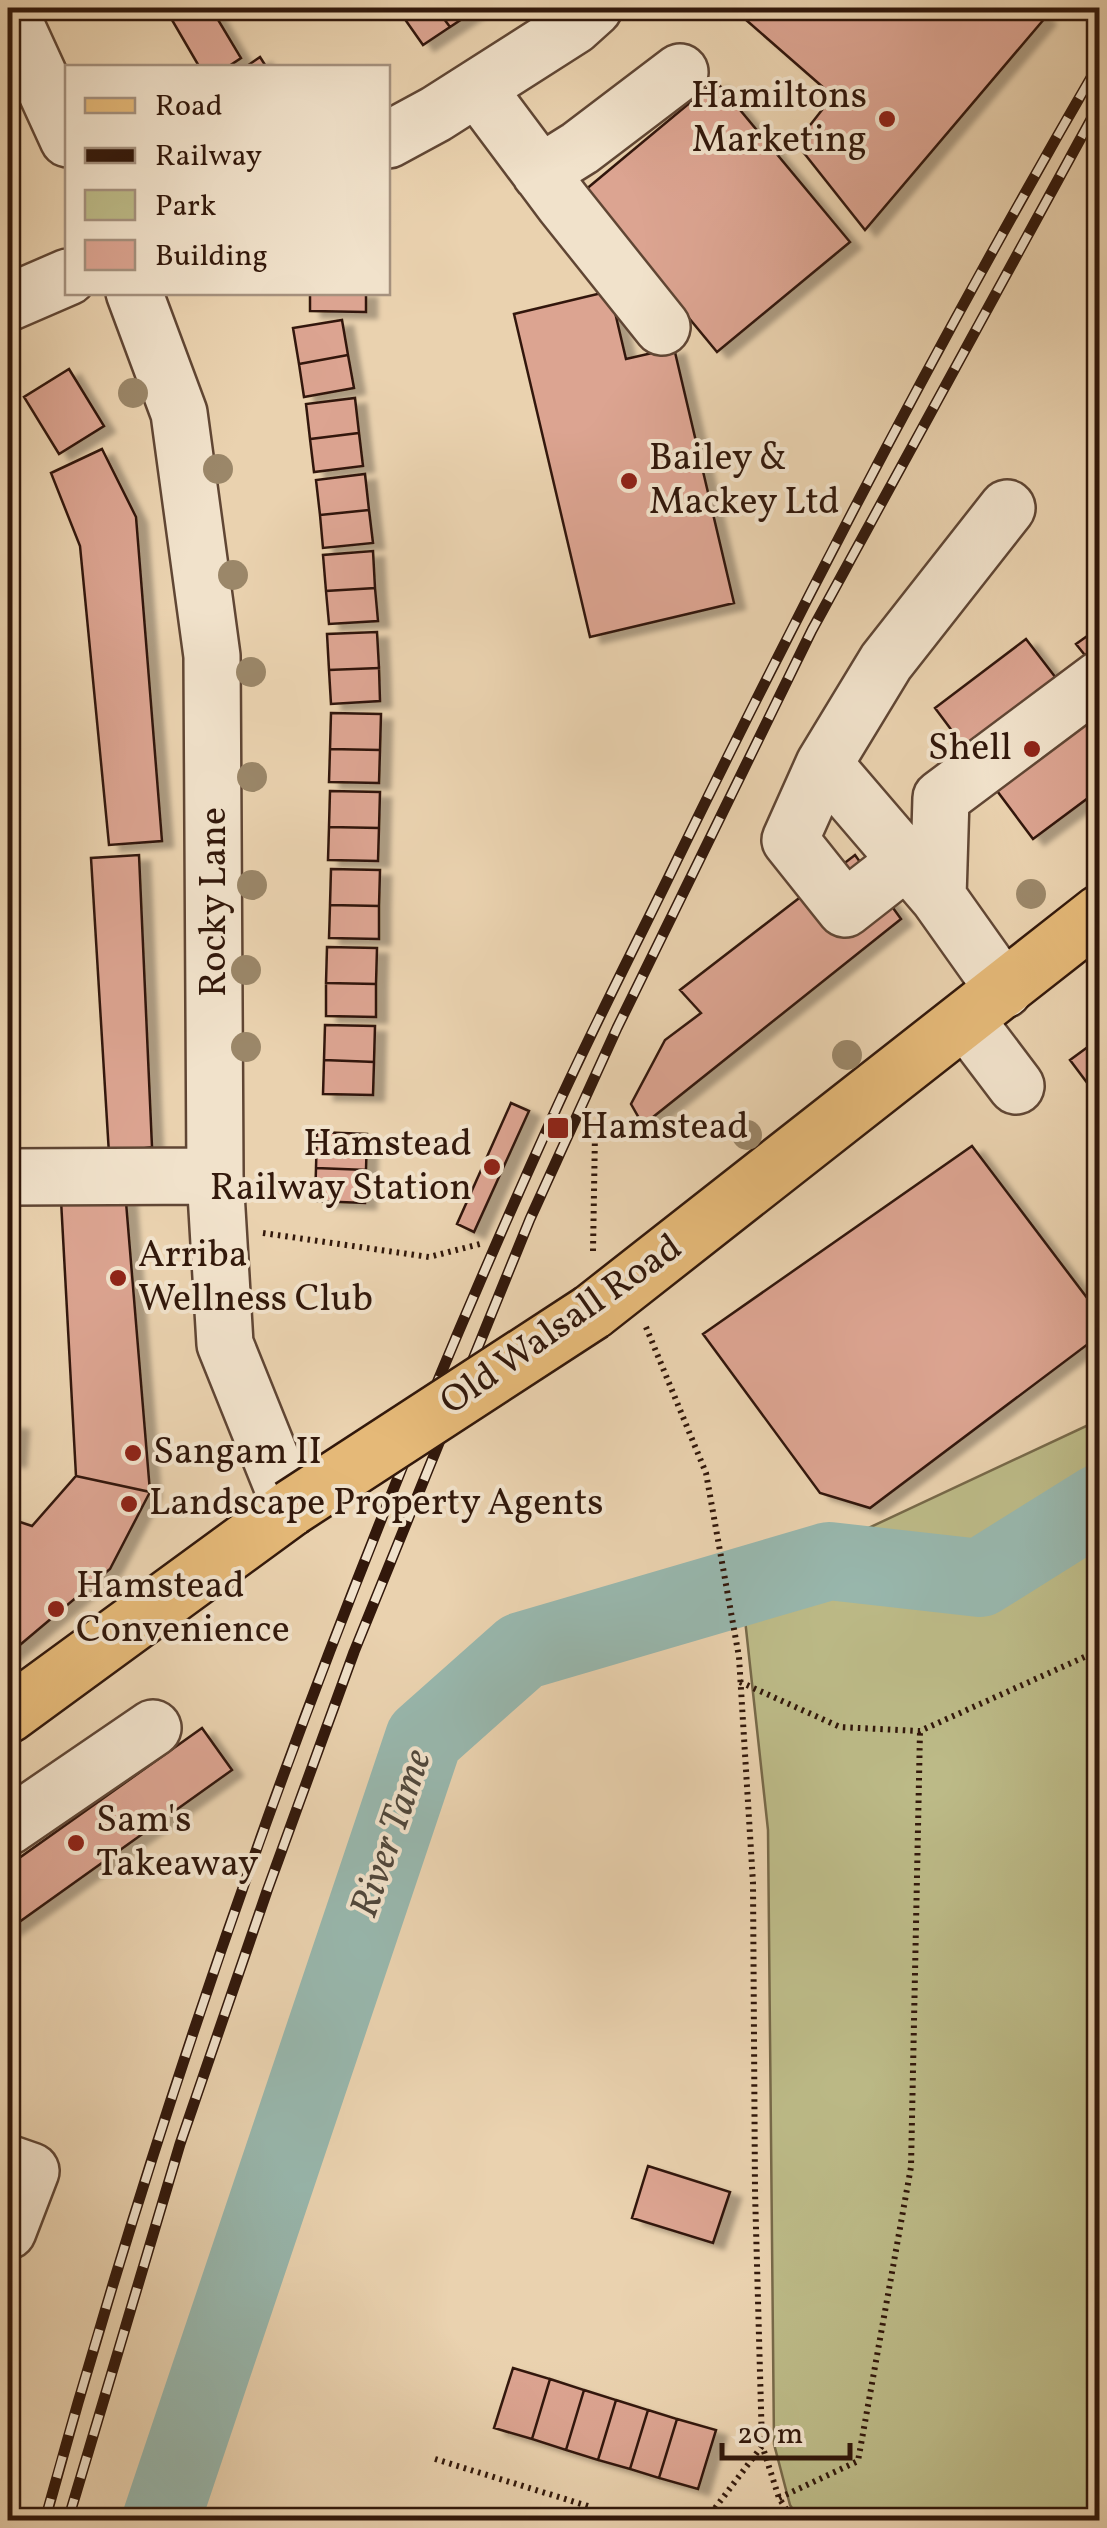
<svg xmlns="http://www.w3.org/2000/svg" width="1107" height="2528" viewBox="0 0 1107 2528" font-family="Vollkorn,serif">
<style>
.green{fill:#bcba87;stroke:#776949;stroke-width:2.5}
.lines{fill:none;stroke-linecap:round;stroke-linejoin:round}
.river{stroke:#98b7ad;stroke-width:78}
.building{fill:#dca491;stroke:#32180b;stroke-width:2.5;filter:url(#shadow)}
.minor-casing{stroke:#604634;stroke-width:60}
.major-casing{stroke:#32180b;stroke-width:60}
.path{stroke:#32180b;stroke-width:6;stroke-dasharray:2.5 5;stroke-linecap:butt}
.minor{stroke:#f1e2cb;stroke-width:55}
.major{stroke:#e5b978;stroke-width:55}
.rail-casing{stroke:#32180b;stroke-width:11}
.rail{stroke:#f1e2cb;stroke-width:8;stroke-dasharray:22;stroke-linecap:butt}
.major-bridge-casing{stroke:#32180b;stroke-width:60;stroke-linecap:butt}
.major-bridge{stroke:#e5b978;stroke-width:55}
.tree{fill:#9b8769}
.poi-dot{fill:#8f2418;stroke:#f1e2cb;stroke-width:4}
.labels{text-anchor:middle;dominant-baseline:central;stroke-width:8;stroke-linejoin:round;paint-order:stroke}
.poi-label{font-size:38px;fill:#32180b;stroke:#f1e2cb;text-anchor:start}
.street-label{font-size:38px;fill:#32180b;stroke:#f1e2cb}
.water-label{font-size:40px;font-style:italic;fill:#51483c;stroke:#f1e2cb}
</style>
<defs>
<filter id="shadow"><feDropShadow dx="11" dy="6" stdDeviation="2.5" flood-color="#0004"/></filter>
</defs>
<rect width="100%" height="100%" fill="#ead2af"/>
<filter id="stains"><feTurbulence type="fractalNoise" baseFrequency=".002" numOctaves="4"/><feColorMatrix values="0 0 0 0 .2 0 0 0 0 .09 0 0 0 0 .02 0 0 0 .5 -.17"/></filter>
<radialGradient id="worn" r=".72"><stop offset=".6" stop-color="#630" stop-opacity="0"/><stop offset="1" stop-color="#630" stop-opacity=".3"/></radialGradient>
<path class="green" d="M1099 1420V2520H800L790 2505 774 2444 768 1830 742 1592 830 1546Z"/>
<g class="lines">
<path class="river" d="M161 2520 424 1738 522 1651 829 1561 980 1578 1100 1503"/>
</g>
<path class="building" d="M165 8H211L241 58 226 68H200Z
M397 8H436L450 27 423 45Z
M436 8H476L477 9 450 27Z
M754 8H1032L1045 18 865 230 796 143 833 96 745 19Z
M260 57 267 68H244Z
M716 81 850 242 717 352 584 191Z
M610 291 626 359 674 348 734 603 590 637 514 314Z
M310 292H366V312L310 311Z
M342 320 348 355 299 364 293 328Z
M348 355 354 388 304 397 299 364Z
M69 369 104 426 59 454 24 397Z
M355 398 359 433 310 439 306 404Z
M359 433 363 466 314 472 310 439Z
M102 449 136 517 162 841 109 845 80 546 51 473Z
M365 474 369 510 320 515 316 480Z
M369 510 373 543 323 548 320 515Z
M373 551 375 588 326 591 323 555Z
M375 588 378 621 329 624 326 591Z
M1100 627V674L1076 644Z
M377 632 379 668 329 670 327 634Z
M1026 639 1079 708 1100 693V789L1033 839 935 708Z
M379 668 380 701 331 704 329 670Z
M331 713 381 714 380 750 330 749Z
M330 749 380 750 379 783 329 782Z
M330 791 380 792 379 828 329 827Z
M329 827 379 828 378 861 328 860Z
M139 855 152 1147 109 1154 91 858Z
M855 855 901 919 643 1125 631 1104 665 1040 701 1013 680 990Z
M331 869 380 870 379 906 330 905Z
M330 905 379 906V939L329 938Z
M327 947 377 948 376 984 326 983Z
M326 983 376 984V1017L326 1016Z
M325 1025 375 1026 374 1062 324 1060Z
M1100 1038V1100L1070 1060Z
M324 1060 374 1062 373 1095 323 1094Z
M511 1103 529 1111 474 1232 457 1224Z
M317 1132 367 1134 366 1170 316 1168Z
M972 1146 1100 1315V1335L870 1508 820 1493 703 1334Z
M316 1168 366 1170 365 1203 315 1201Z
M125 1190 150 1492 76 1476 61 1200Z
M8 1423 18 1424 15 1461 8 1460Z
M76 1476 150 1492 110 1569 8 1655V1518L32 1526Z
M202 1728 232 1770 8 1930V1866Z
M648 2166 730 2192 713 2243 632 2218Z
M513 2368 550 2379 532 2439 494 2428Z
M550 2379 584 2390 566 2450 532 2439Z
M584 2390 616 2400 598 2460 566 2450Z
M616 2400 648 2410 630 2469 598 2460Z
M648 2410 677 2419 659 2478 630 2469Z
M677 2419 716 2430 698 2489 659 2478Z"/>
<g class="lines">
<g class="minor-casing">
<path id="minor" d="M8 8 68 139
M477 88 563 203 662 327
M388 140 436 114 574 26 594 8
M540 173 580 148 680 72
M134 292 179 413 212 656 215 1176 225 1344 291 1508
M8 303 68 277
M824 764 790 840 845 909 905 862
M938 897 824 764 886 662 1007 508
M1004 990 938 897 941 798 1100 679
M966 1020 1016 1086
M8 1177 215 1176
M8 1827 153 1728
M8 2163 31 2171 8 2231"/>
</g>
<g class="major-casing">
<path id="major" d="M592 1312 1100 913
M8 1715 291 1508"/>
</g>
<path class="path" d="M263 1233 429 1257 480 1244
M593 1251 595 1133
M646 1327 706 1473 739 1657 753 1883 755 2192 762 2445 779 2498 793 2520
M740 1682 840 1727 920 1731 1100 1650
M435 2459 588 2506 594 2520
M779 2498 858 2461 911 2167 920 1731
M706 2520 762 2446
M774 2520 790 2516"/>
<use href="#minor" class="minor"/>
<use href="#major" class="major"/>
<g class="rail-casing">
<path id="rail" d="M45 2520C175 2046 346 1575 548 1127 588 1037 634 949 677 860 809 589 949 322 1100 62
M68 2520 180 2144 267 1891 354 1652 530 1219 617 1028 812 630 1100 103"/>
</g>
<use href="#rail" class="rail"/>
<g class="major-bridge-casing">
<path id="major-bridge" d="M291 1508 592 1312"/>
</g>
<use href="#major-bridge" class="major-bridge"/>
</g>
<g class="tree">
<circle cx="133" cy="393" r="15"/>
<circle cx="218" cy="469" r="15"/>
<circle cx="233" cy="575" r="15"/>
<circle cx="251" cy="672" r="15"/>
<circle cx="252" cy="777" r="15"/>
<circle cx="252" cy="885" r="15"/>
<circle cx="1031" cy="894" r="15"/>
<circle cx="246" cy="970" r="15"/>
<circle cx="246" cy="1047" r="15"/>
<circle cx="847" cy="1055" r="15"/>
<circle cx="747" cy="1135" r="15"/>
</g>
<g class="poi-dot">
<circle cx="887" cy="119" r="10"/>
<circle cx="629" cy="481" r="10"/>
<circle cx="1032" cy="749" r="10"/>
<rect x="546" y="1116" width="24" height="24" rx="5"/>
<circle cx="492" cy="1167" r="10"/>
<circle cx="118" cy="1278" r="10"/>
<circle cx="133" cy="1453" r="10"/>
<circle cx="129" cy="1504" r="10"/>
<circle cx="56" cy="1609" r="10"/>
<circle cx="76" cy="1843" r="10"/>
</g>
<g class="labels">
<g class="poi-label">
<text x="867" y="97" text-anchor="end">Hamiltons<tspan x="867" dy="44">Marketing</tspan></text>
<text x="649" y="459">Bailey &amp;<tspan x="649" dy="44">Mackey Ltd</tspan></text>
<text x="1012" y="749" text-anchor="end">Shell</text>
<text x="580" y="1128">Hamstead</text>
<text x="472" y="1145" text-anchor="end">Hamstead<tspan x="472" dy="44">Railway Station</tspan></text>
<text x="138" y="1256">Arriba<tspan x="138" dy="44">Wellness Club</tspan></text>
<text x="153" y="1453">Sangam II</text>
<text x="149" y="1504">Landscape Property Agents</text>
<text x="76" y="1587">Hamstead<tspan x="76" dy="44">Convenience</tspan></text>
<text x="96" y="1821">Sam's<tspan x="96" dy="44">Takeaway</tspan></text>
</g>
<g class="street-label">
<text transform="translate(215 902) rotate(-90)">Rocky Lane</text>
<text transform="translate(562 1326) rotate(-35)">Old Walsall Road</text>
</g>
<g class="water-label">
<text transform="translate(393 1834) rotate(-71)">River Tame</text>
</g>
</g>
<rect width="1107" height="2528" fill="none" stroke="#ead2af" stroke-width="40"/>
<rect x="10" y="10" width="1087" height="2508" fill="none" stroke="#32180b" stroke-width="5"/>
<rect x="20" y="20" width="1067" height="2488" fill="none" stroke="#32180b" stroke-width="2.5"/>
<rect x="65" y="65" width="325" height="230" fill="#f1e2cb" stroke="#a5917e" stroke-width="2.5"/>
<rect x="85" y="98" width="50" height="15" fill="#e5b978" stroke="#a5917e" stroke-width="2.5"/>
<text x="155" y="115" font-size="30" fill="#32180b">Road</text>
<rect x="85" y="148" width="50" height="15" fill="#32180b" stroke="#a5917e" stroke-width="2.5"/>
<text x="155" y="165" font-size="30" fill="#32180b">Railway</text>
<rect x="85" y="190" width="50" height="30" fill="#bcba87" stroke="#a5917e" stroke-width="2.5"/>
<text x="155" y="215" font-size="30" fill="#32180b">Park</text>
<rect x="85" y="240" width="50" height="30" fill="#dca491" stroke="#a5917e" stroke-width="2.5"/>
<text x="155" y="265" font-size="30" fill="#32180b">Building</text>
<path d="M722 2443v15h128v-15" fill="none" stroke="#32180b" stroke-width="5"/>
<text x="737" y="2443" font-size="30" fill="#32180b" stroke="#f1e2cb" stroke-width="8" paint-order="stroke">20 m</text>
<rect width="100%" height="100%" filter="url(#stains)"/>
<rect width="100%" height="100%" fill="url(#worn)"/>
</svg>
